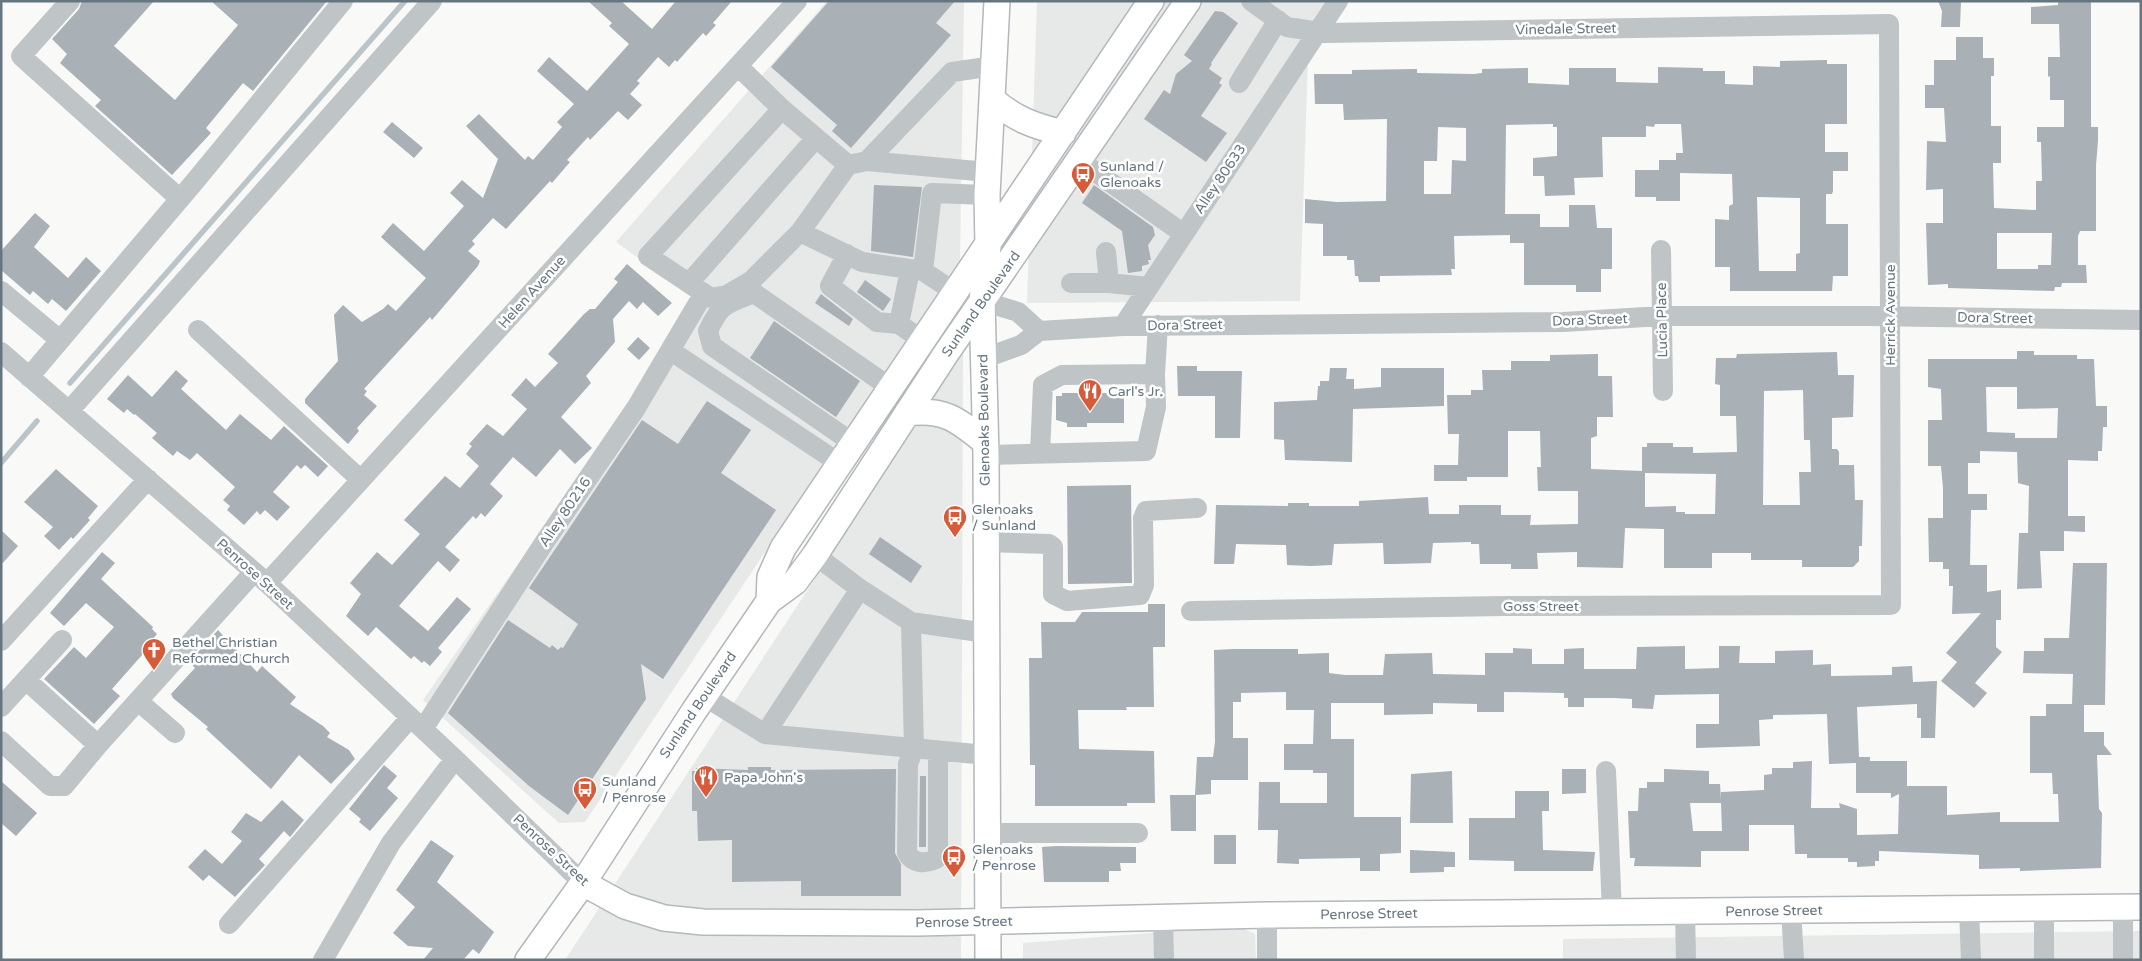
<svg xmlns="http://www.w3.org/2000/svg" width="2142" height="961" viewBox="0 0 2142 961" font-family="'Varela Round',sans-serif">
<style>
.built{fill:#e7e8e8}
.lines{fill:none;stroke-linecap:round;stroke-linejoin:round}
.stream{stroke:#bac5c9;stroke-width:5.5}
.building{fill:#a9b0b6;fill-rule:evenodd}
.major-casing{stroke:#b3b8bc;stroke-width:28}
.minor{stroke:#bfc4c7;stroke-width:20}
.major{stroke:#fff;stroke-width:25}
.labels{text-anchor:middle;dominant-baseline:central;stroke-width:5;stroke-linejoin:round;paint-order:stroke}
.street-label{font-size:14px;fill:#667680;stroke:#fff}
.poi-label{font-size:14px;fill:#667680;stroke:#fff;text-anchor:start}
</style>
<rect width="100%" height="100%" fill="#f9f9f8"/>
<path class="built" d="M827 1H964L960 260 585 822 559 823 423 700 700 303 616 242Z
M1037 1H1347L1308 58 1300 301 1027 303Z
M963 353 961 960H565Z
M1238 926 1255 934 1256 960H1023V943Z
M2141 931V960H1563V939Z"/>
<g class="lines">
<path class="stream" d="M70 383 405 1
M1 463 37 421"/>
</g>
<path class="building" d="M82 1H154L114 46 175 100 238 25 211 1H327L253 91 243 83 206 128 211 133 172 175 95 106 101 100 60 63 67 54 52 39 79 9Z
M588 1H621L652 29 676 1H732L713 23 716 25 706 36 703 33 677 62 675 60 669 67 658 57 637 81 640 83 630 94 642 105 628 120 618 111 590 140 588 137 567 160 570 162 552 183 550 181 506 229 493 218 472 241 475 244 468 251 480 261 478 266 432 320 430 317 364 389 367 391 364 395 377 406 357 428 359 431 348 444 305 403V399L338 361 334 315 343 305 362 322 383 309 388 304 396 311 426 278 381 237 393 223 424 251 464 206 450 193 462 180 483 198 498 159 466 126 479 114 525 160 528 156 533 160 562 127 557 122 574 104 537 71 549 57 587 91 629 44 609 26 612 23Z
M829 1H955L936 23 951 35 851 148 832 131 837 125 771 67Z
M1938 1H1961L1960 27H1941L1942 11Z
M2058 1H2091V127H2098V141L2096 165V231H2080L2078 236V265H2086L2087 283H2062L2061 287H2055L2054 291 1948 288V284L1928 285 1926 223H1943V189L1926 190 1927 141 1946 142 1944 108H1925V85H1934V60H1956V37H1983V58H1994V76H1991V126H2001V163H1993L1994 208 2036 210V181H2042L2041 142H2037V127H2064V100H2050V76L2048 77V57H2060L2059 24H2031V7L2058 5ZM1997 233H2052L2051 265H2038V269H1997Z
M1215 11 1223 12 1238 23 1211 63 1212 64 1209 69 1222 78 1219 83 1222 85 1201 116 1227 133 1206 162 1144 119 1164 90 1170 94 1176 74 1192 61 1184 55Z
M1827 60V64H1847V124H1825V152H1848V171H1833V191L1832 194H1826V224H1848V276H1833L1832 291H1730V267H1715V219L1729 220V206L1733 204 1732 174 1680 173V201H1656V197H1635V170H1659V160H1676V153H1683L1681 124H1655L1654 127 1646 126V137H1602L1603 177 1574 178 1575 195 1545 196 1544 176H1533V158L1557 156V127H1553V124L1506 125 1505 214H1540V227H1569V205H1595L1597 228H1612V269H1601V292H1576V285H1524V243H1510V235L1454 236 1455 269H1451L1452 275 1380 276V282H1359L1358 276H1355L1354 260H1347V256H1323V224L1305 223V199L1337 202 1386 201 1387 119 1344 120 1343 104H1315L1314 74H1352V70L1417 69V73L1474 74 1482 73V69L1528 68V83L1569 85V68H1616V82L1658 83V67L1703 68V71H1725V84L1753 85V66L1780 67V61ZM1438 127 1466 128V161L1452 160 1451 194H1424V161H1437ZM1757 197 1800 198V253L1796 254V271H1759Z
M392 122 423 148 414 158 383 132Z
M874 185 922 187 913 257 871 251Z
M1094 185 1153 227 1155 235 1148 245 1151 260H1148L1149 264 1142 266V271L1128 273 1122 231 1082 203Z
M35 213 50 226 34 247 68 278 86 257 101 271 66 311 52 299 48 304 33 291 30 295 1 270V251Z
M627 264 672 303 658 316 643 302 637 309 629 301 613 319 615 342 586 376 591 383 561 417 592 448 575 464 560 449 536 477 513 457 490 484 503 496 485 517 481 513 476 519 473 516 445 547 460 560 450 572 438 561 399 606 428 631 457 597 471 609 438 648 442 652 430 666 424 661 422 663 414 656 411 659 376 627 368 636 346 616 361 594 350 583 377 552 392 565 420 534 404 520 445 476 460 488 479 466 466 454 472 446 469 444 487 424 503 436 527 409 511 395 526 378 535 387 558 363 548 354 584 314 590 309H595L618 282 614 279Z
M865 280 891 299 883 311 857 292Z
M821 294 853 319 849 326 815 303Z
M774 321 860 381 836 417 750 358Z
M638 337 650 348 639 360 627 349Z
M2017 351H2034V355H2077V359H2094L2096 406H2107V427H2103L2102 451H2098V461L2068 460V516H2085V532L2064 531V551H2040L2042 588 2017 589 2019 533H2028L2029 486 2018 483 2017 452 1980 451V463H1968V494H1987V510H1971L1970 565H1987V592L2001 590V620H1996V647L2002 652 1975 683 1987 693 1974 708 1941 681 1957 662 1946 653 1981 613 1952 614 1953 586H1949V569H1943V562H1929L1928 518H1943V488L1941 466H1928V420H1942L1941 389 1928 387V359H2017ZM1986 387H2017V409L2058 408 2057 438H2015V433L1987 432Z
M1837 352 1838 375H1854L1853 417 1832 418V449H1837L1839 452V465H1854L1855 500H1863L1862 546H1859V561L1853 567H1802V560H1751V553H1712V568H1664V529L1625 528 1623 568 1577 567V552L1537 553 1538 569H1511V564H1480L1479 544H1471V542L1433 543 1431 563 1394 564H1384L1383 543 1334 544 1332 565 1311 566 1287 565 1286 545 1236 544 1234 564H1214L1216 505 1288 506V503H1309V506H1359V501L1428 497 1429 514H1459V505H1501V515H1531L1530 525 1578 524V491H1538L1537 467H1541L1540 431H1508V477H1467V481H1434V465H1458L1459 434H1448L1447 395H1471V390H1483L1482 370H1511V361H1550V355L1598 354V376H1612L1613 417H1597V436L1591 438V469L1642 471V447H1647V443H1673V447H1693V453L1737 452 1736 416H1720V385L1715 384 1716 358H1736L1737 354ZM1803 390 1804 440H1810L1811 472H1799L1800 505H1763L1764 391ZM1645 473 1716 474 1715 514H1685V512H1676V506L1645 507Z
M1177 366H1197V371H1242L1240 438H1215V396H1178Z
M1330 368H1347L1346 379H1354V389L1381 387V368H1444V406L1353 409 1352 462 1285 460 1284 440 1274 439V402L1317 400 1318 386H1320V381H1329Z
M176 370 188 381 181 389 226 430 240 414 271 440 284 426 328 466 318 477 305 465 301 469 297 465 273 492 290 507 277 521 265 510 260 515 257 511 244 525 227 510 230 506 223 500 235 487 197 453 190 460 177 451 173 456 152 438 157 433 135 414 134 415 127 409 124 413 107 399 128 375 152 397Z
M1062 393H1124V423H1087V427H1067V423L1056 420V396H1062Z
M707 401 751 430 721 473 776 510 663 679 641 664 646 699 568 815 529 786 448 713 508 620 550 648 552 645 558 650 561 647 563 648 578 624 529 588 642 420 678 444Z
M56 469 98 506 88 518 90 520 73 539 71 537 59 550 44 536 53 527 24 502Z
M1131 485 1132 583 1068 584 1067 486Z
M1 530 18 546 1 565Z
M880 537 922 566 911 583 869 554Z
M102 552 115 563 101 579 153 627 152 629 157 634 148 645 150 646 112 689 120 696 94 724 44 679 74 647 86 658 114 627 86 603 64 626 50 613Z
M2073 563H2107L2105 705H2084V732H2104V745L2112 755H2097L2099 809 2102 813 2101 868 2020 871V868L1979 869V855L1879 851V861H1875V866L1857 867V862H1848V858H1807V854H1795L1794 825H1749V851H1701V867L1634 866 1635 858H1630L1628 811H1638L1639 788H1647V782H1664V769L1709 771V784H1720L1721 800V792L1764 790V775L1772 774V768H1793V762L1812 761 1811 808H1840L1839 803 1857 809V835L1898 834 1899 794 1891 798V793H1856V763L1829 764 1827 714 1773 715V719L1759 720 1760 746 1696 748V724H1719V694L1655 695 1653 709 1632 708V699L1614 698H1584V707H1568V698H1564V693L1504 692V712H1477V704L1433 703V714L1384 715V703H1331V739H1354V817H1401V853L1380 854V871H1360V858L1299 859V864L1277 863 1278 830H1258L1259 782H1280V803H1327V773H1313V770H1284V744H1313L1314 710H1286V692L1241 693V702H1233V738H1248V780H1211V794L1196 795V831H1171L1170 795H1195L1197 757H1213L1215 742 1214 650 1234 649H1298V654L1329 653V673L1345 675H1383L1385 654 1432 653 1433 674 1485 675V653H1513V648L1532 649V664H1564V649L1584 648V669H1636L1637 647 1685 646V669L1719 668V646H1740L1739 663H1775V651L1813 650V665L1831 664V676L1892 675V667L1912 666 1913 682 1937 681 1935 738H1921V718H1917V704L1857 707 1859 757H1870V761H1907V786H1947V815L2000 812V822H2059L2058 794H2053L2052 773H2030V716H2046V704H2072L2073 674 2023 673 2024 651H2044V638H2069ZM1690 803H1721L1722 831H1693Z
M1148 604H1165V647H1153L1154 707H1126L1127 710H1078L1079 749 1154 751 1155 803H1127V806H1035V765H1030L1029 658H1042L1041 622H1075L1082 612H1148Z
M218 630 257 672 262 666 296 697 290 704 323 726 330 733 327 737 349 750 355 759 331 784 299 755 271 789 206 729 208 727 173 698 171 694 195 668 189 662Z
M384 765 397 776 387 788 398 798 370 831 359 822 361 819 349 809Z
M748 767H771V770L896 769 895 853 901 864V896H801V881L732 882V840L698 841 697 811H692V771H696V768L748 770Z
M1562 769H1586V793L1562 794Z
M1452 771 1453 823H1410L1411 774Z
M920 776H926V847H919Z
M1 781 37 813 16 836 1 823Z
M1515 791H1549V811H1542L1543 850 1595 852 1593 871H1514V861L1469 860V818H1515Z
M282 800 304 820 290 837 284 831 259 859 265 865 235 897 209 875 203 881 188 867 205 849 222 864 242 841 231 832 246 813 261 822Z
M1214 835H1236V864H1214Z
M431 840 454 856 437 882 494 932 479 954 473 949 463 960H423L433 948 408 946 393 933 415 907 396 890Z
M1056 846 1136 847V863H1120L1121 871H1109V882H1044L1042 847Z
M1410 850 1455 852V867H1444V872L1410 873Z"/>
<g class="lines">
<g class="major-casing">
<path id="major" d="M992 99C1014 119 1034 126 1063 133
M907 413C944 408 958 420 985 442
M769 601 770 577 783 548 1151 1
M583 883 625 906 664 918 703 922 916 923 1267 915 2141 907
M528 960 583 883 694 711 769 601 795 582 815 555 945 355 1188 1
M988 960 986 455 982 301 988 247 987 195 997 1"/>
</g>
<path class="minor" d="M70 1 21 56 180 199
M738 66 782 109 848 165
M1239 83 1278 20
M782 109 648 256 711 298 727 295 751 281 800 232 848 165 867 161 988 172
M867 161 952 72 994 66
M1080 161 1184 234
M800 232 862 262 923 271 956 293
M1661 250 1663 391
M1106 252 1109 283 1148 287
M847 254 830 286 877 322 899 324 923 341
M923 271 932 193 987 195
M689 283 816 138
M1071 283H1109
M1 291 60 340
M982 301 1018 312 1039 331
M899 324 910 270
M1123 326 1338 1
M198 330 361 480
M671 351 839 463
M1 352 267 583 455 759 583 883
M982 359 1021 345 1039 331 1123 326 1563 322 1662 316H1868L2141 320
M1155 374 1158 325
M29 377 196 180 343 1
M69 411 432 1
M853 443 712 346 708 331C721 303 726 304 754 293L891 388
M986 455 1146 451 1156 407 1155 374 1062 375 1043 385 1040 453
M986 542 1049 544 1053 547V594L1067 601 1140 595 1144 585 1143 518 1146 511 1197 508
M815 555 860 589 911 622 986 633
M267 583 797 1
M1191 611 1505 606 1891 605 1889 24 1326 33 1287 27 1251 1
M911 622 914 748 908 764 907 853C913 864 925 864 936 859L938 856V751
M1 641 148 479
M26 680 98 745 254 572
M704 696 765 734 986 755
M138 701 175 733
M1 707 62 640
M423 729 544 543 636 408 704 293
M765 734 860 589
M1 741 50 786H64L98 745
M1606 771 1612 912
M987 833H1138
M1969 909 1971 960
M1791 910 1794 960
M1685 911 1686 960
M1163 918 1164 960
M229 924 410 718
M323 960 391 843 455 759
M1267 960V915
M2044 960V908
M2123 960V907"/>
<use href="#major" class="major"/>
</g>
<defs>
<g id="bus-pin" transform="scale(1.25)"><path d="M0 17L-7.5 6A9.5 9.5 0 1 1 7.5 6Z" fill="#d65b3b" stroke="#fff"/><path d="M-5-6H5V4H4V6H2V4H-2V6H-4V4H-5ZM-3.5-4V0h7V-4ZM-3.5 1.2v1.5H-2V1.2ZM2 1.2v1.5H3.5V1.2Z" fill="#fff"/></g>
<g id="restaurant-pin" transform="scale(1.25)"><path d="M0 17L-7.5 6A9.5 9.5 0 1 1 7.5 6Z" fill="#d65b3b" stroke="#fff"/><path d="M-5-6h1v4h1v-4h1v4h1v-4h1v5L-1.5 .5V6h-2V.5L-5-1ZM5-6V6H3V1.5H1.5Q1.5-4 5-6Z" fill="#fff"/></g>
<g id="church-pin" transform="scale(1.25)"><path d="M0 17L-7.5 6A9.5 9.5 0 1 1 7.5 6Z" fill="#d65b3b" stroke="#fff"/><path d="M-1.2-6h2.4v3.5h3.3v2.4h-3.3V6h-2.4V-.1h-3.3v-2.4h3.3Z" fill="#fff"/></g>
</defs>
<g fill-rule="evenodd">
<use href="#bus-pin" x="1083" y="174"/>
<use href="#restaurant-pin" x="1090" y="391"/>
<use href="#bus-pin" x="955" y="517"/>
<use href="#church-pin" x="154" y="650"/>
<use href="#restaurant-pin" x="706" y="777"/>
<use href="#bus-pin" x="585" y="789"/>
<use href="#bus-pin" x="954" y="857"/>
</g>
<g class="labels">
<g class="street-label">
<text transform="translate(1566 29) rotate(-1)">Vinedale Street</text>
<text transform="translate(1220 179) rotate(-56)">Alley 80633</text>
<text transform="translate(532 292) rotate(-48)">Helen Avenue</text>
<text transform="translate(981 304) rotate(-55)">Sunland Boulevard</text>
<text transform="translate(1890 315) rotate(-90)">Herrick Avenue</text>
<text transform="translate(1995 318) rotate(1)">Dora Street</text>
<text transform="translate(1590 320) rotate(-2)">Dora Street</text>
<text transform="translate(1662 320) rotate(-91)">Lucia Place</text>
<text transform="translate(1185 325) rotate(-1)">Dora Street</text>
<text transform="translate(984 420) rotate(-91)">Glenoaks Boulevard</text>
<text transform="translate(565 512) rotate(-56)">Alley 80216</text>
<text transform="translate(255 574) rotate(42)">Penrose Street</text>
<text x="1541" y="606">Goss Street</text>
<text transform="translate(698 705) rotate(-56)">Sunland Boulevard</text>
<text transform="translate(551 850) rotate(43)">Penrose Street</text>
<text transform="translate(1774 911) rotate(-1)">Penrose Street</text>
<text transform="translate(1369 914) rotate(-1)">Penrose Street</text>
<text transform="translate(964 922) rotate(-1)">Penrose Street</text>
</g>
<g class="poi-label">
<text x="1100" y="166">Sunland /<tspan x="1100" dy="16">Glenoaks</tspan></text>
<text x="1108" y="391">Carl's Jr.</text>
<text x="972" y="509">Glenoaks<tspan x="972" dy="16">/ Sunland</tspan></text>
<text x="172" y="642">Bethel Christian<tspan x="172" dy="16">Reformed Church</tspan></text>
<text x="724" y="777">Papa John's</text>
<text x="602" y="781">Sunland<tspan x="602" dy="16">/ Penrose</tspan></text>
<text x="972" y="849">Glenoaks<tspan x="972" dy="16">/ Penrose</tspan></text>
</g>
</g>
<rect width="2142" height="961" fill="none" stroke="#667680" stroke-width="5"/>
</svg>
